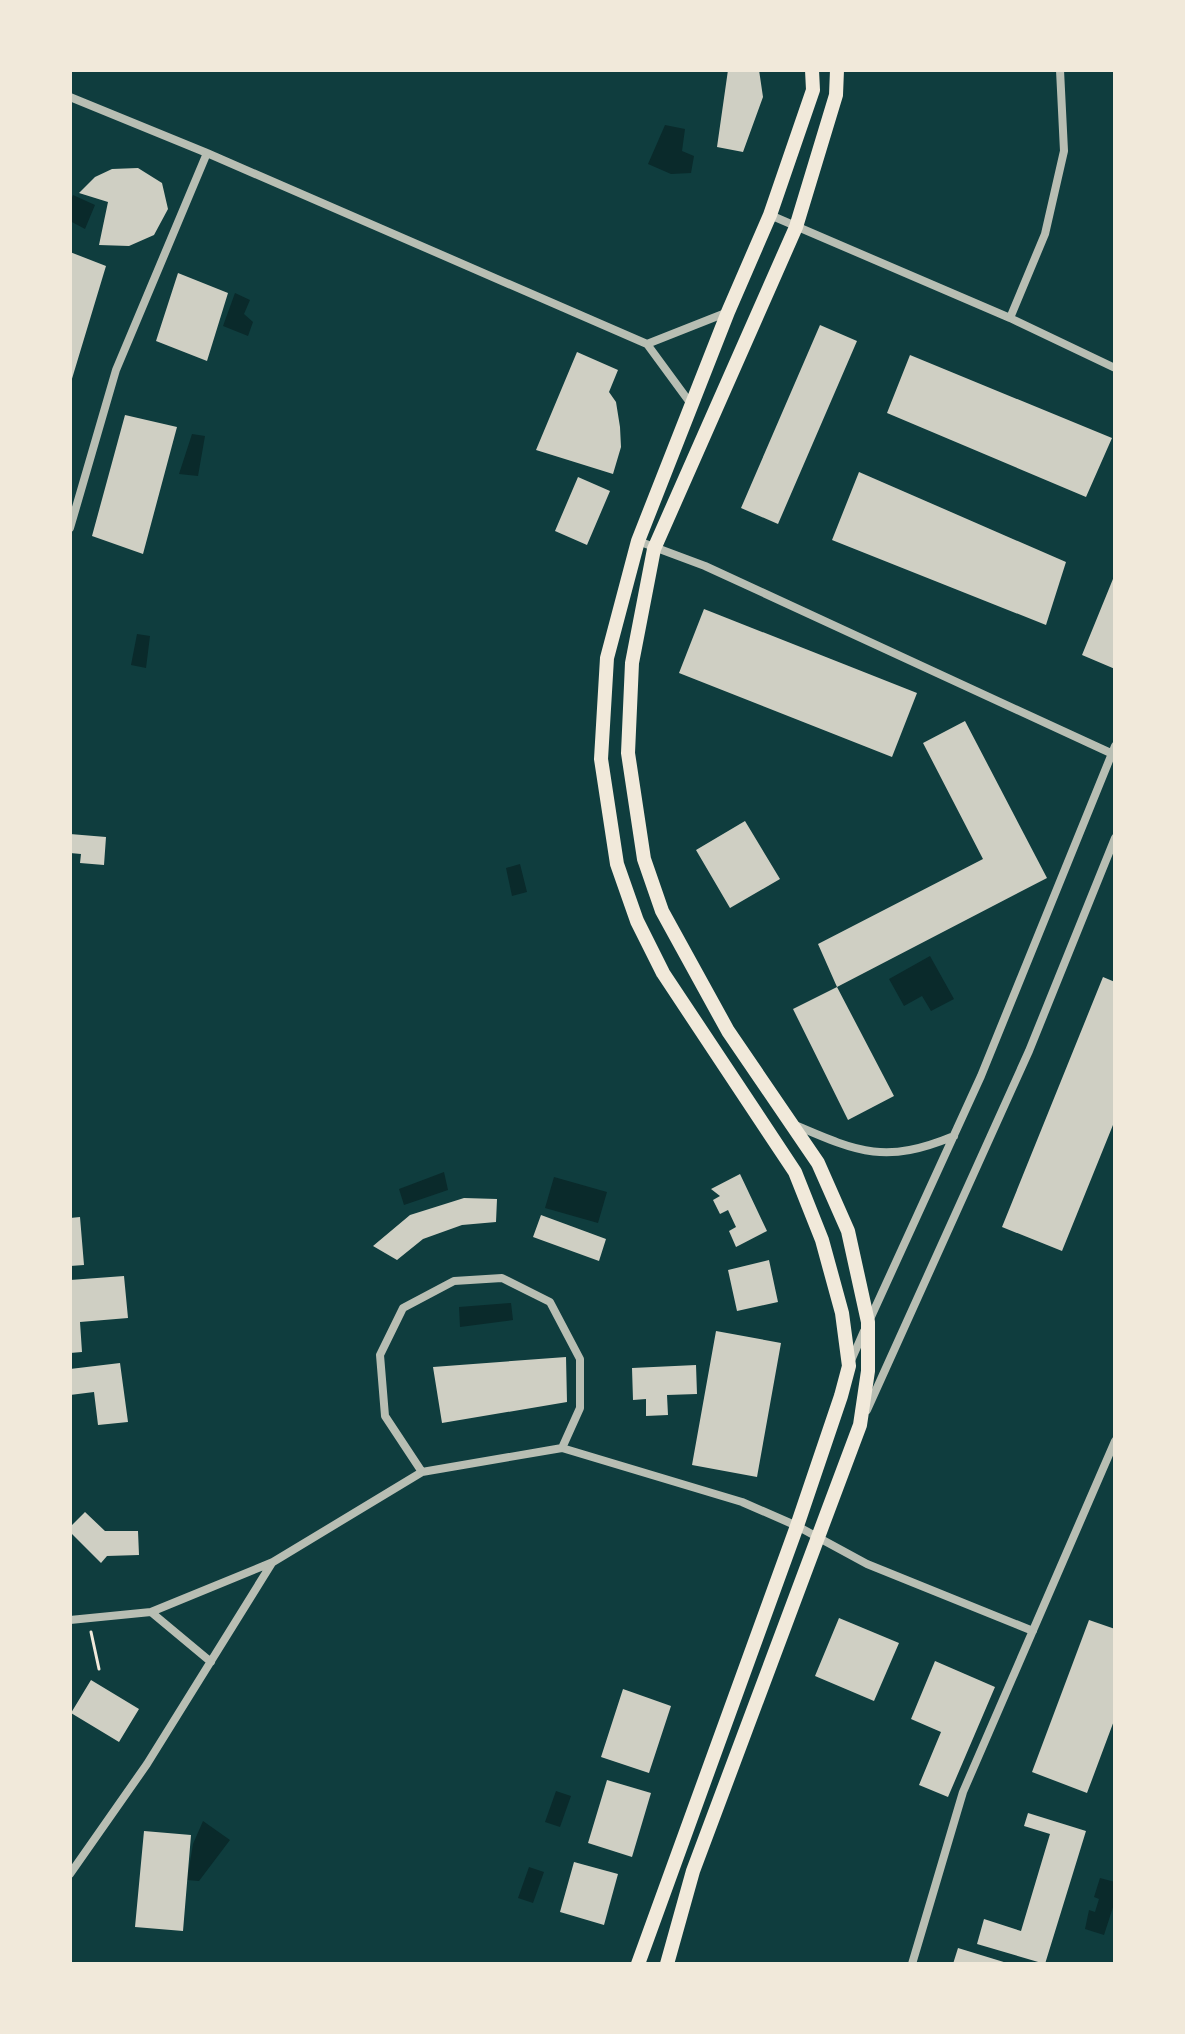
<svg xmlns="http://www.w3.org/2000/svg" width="1185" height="2034" viewBox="0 0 1185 2034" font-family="'Roboto Condensed',sans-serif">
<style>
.water{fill:#0a2a2b}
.building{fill:#cfcfc3}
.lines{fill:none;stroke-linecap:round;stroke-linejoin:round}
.path{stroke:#f1e9da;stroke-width:3}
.minor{stroke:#b8beb3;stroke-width:8}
.primary{stroke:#f1e9da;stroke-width:14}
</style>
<rect width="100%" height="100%" fill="#0f3d3e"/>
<path class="water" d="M665 125 685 129 682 151 694 156 691 173 671 174 648 164Z
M73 195 95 205 85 229 70 221V203Z
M235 293 250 300 244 314 253 322 248 336 223 326Z
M192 434 205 436 198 476 179 474Z
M137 634 150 636 146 668 131 665Z
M520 864 527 892 512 896 506 868Z
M930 956 954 999 931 1011 922 996 904 1006 889 979Z
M444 1172 448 1190 404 1205 399 1189Z
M554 1177 607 1192 598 1223 545 1208Z
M511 1303 513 1320 460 1327 459 1307Z
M556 1791 571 1796 560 1827 545 1822Z
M203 1821 230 1840 199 1881 187 1880 193 1844Z
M529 1867 544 1872 533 1903 518 1898Z
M1100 1878 1115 1882V1901L1104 1935 1085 1929 1089 1910 1095 1912 1099 1899 1094 1897Z"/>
<path class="building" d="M728 70H759L763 97 743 152 717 147Z
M138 168 162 183 168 209 154 235 129 246 99 245 108 202 79 193 95 177 112 169Z
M70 252 106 266 71 382H70Z
M178 273 228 293 207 361 156 341Z
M820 325 857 341 778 524 741 508Z
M577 352 618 370 609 392 616 402 620 427 621 447 613 474 536 450Z
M910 355 1112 438 1086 497 887 413Z
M125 415 177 427 143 554 92 536Z
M859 472 1066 562 1046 625 832 540Z
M578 477 610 491 587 545 555 531Z
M1115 574V669L1082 655Z
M704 609 917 693 892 757 679 673Z
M965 721 1047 878 837 987 818 944 983 859 923 743Z
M745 821 780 879 730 908 696 850Z
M70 834 106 837 104 865 80 863 81 854 70 853Z
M1103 977 1115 982V1120L1062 1251 1002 1227Z
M837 987 894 1096 848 1120 793 1009Z
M740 1174 767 1231 736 1247 729 1231 736 1227 728 1210 720 1214 713 1200 720 1196 711 1189Z
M464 1198 497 1199 496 1222 462 1225 423 1239 397 1260 373 1246 410 1215Z
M541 1215 606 1239 599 1261 533 1237Z
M80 1217 84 1265 70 1266V1218Z
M769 1260 778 1302 737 1311 728 1270Z
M124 1276 128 1318 80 1322 82 1352 70 1353V1280Z
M716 1331 781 1343 757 1477 692 1465Z
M566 1357 567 1402 442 1423 433 1367Z
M120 1363 128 1422 98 1425 94 1392 70 1395V1369Z
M696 1365 697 1394 667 1395 668 1415 646 1416V1399L633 1400 632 1368Z
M85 1512 105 1531H138L139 1555 107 1556 101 1563 70 1532V1527Z
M839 1618 899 1643 874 1701 815 1676Z
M1089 1620 1115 1629V1718L1087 1793 1032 1772Z
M935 1661 995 1687 948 1797 919 1785 941 1732 911 1719Z
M91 1680 139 1709 119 1742 71 1713Z
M623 1689 671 1706 649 1773 601 1757Z
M607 1780 651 1793 632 1857 588 1843Z
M1028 1813 1086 1831 1045 1964 977 1944 984 1919 1021 1931 1050 1834 1024 1826Z
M144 1831 191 1835 183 1931 135 1927Z
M574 1862 618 1874 604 1925 560 1912Z
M958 1948 1007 1963 1006 1964H953Z"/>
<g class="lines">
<path class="path" d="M91 1632 99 1669"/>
<path class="minor" d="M70 97 207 153 647 344
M770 215 1010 318 1115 368
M1010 318 1045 234 1064 151 1060 70
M691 404 647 344 728 312
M70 528 116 370 207 153
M638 541 705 566 1115 755
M795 1125C860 1153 886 1164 954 1136
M870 1319 981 1076 1115 746
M850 1363 864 1331
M867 1410 1029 1051 1115 838
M422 1472 385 1416 380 1355 403 1308 454 1281 502 1278 550 1302 580 1359V1408L562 1448
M151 1612 211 1662
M70 1620 151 1612 273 1562 422 1472 562 1448 742 1502 797 1526 867 1564 1033 1631
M70 1874 147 1764 272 1563
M912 1964 963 1792 1115 1441"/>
<path class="primary" d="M638 1964 797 1526 841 1396 849 1366 842 1313 822 1240 795 1172 663 973 637 921 617 864 601 759 607 658 638 541 728 312 770 215 813 90 812 70
M667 1964 693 1871 860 1425 868 1371V1322L848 1231 818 1163 728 1031 662 911 644 859 628 753 632 663 654 549 796 227 836 95 837 70"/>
</g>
<rect width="1185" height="2034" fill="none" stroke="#f1e9da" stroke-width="144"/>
</svg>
